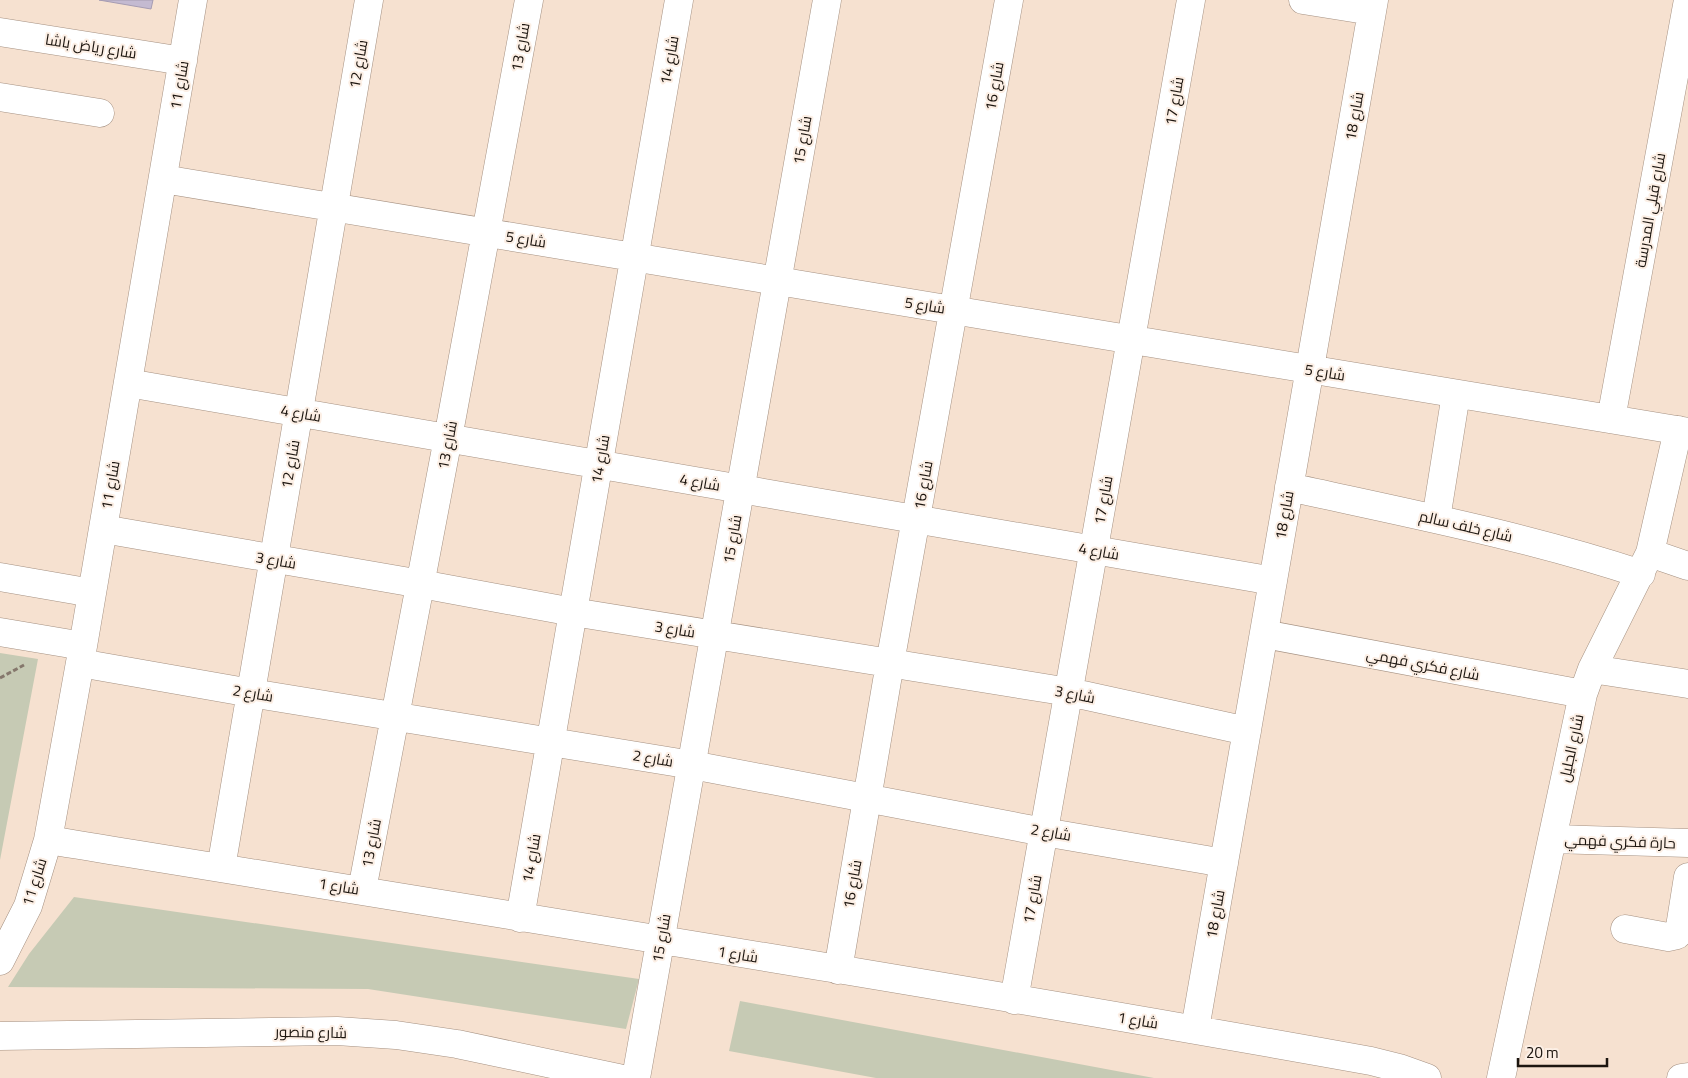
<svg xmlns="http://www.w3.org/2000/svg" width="1688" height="1078" viewBox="0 0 1688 1078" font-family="Georgia,Cairo,serif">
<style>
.green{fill:#c6cab4}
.building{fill:#c4bad1;stroke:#a69cb2}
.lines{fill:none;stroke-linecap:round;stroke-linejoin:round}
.minor-casing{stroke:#a59182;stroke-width:29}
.major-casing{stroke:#a59182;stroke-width:29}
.path{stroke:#85776c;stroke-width:3;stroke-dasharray:5 2.5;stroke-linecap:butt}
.minor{stroke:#fff;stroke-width:28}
.major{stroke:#fff;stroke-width:28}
.labels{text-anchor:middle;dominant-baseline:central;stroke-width:4;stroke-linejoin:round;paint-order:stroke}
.street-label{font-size:15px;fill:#1c150f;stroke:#fcefe5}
</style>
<rect width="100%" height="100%" fill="#f6e1d0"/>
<path class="green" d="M0 653 38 659 0 860Z
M74 897 639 979 626 1029 368 989 8 987 29 954Z
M740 1001 1154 1078H876L729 1051Z"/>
<path class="building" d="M99 0H153L151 9Z"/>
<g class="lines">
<g class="minor-casing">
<path id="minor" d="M1303 0 1372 11
M0 32 183 61
M0 97 100 113
M163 179 1688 432
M128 383 1273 581
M1611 419 1688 0
M1289 487C1407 513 1526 536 1641 574
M1436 519 1456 394
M103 529 421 584 573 612 1069 692 1247 731
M1650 553 1688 566
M0 577 92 593
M0 632 83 646
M1264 634 1583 694
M80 663 251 693 692 765 1044 832 1224 863
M1592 669 1688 684
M1552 839 1688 843
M48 840C489 912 931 982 1371 1061L1399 1068 1427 1078
M221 868 369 0
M362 890 448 438 529 0
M520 918 679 0
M1625 929 1668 937 1677 935 1680 927 1688 877
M0 961 28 906 48 840 83 646 193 0
M838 970 890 663 1009 0
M1014 1000 1191 0
M1195 1029 1374 0
M0 1036 337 1031 396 1035 457 1044 618 1078
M636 1078 827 0
M1501 1078 1583 694 1592 669 1650 553 1678 430"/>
</g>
<g class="major-casing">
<path id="major" d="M1681 1078 1688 1077"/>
</g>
<path class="path" d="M0 678 24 665"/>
<use href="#minor" class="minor"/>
<use href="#major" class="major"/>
</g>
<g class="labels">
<g class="street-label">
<text transform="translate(91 46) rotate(9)">شارع رياض باشا</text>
<text transform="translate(520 47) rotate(-80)">شارع 13</text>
<text transform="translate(669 60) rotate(-80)">شارع 14</text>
<text transform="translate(358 64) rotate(-80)">شارع 12</text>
<text transform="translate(179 85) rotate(-80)">شارع 11</text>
<text transform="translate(994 86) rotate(-80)">شارع 16</text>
<text transform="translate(1174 101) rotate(-80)">شارع 17</text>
<text transform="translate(1354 116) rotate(-80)">شارع 18</text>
<text transform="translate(802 140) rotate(-80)">شارع 15</text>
<text transform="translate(1650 210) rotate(-80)">شارع قبلي المدرسة</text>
<text transform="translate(526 239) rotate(9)">شارع 5</text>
<text transform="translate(925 305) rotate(9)">شارع 5</text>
<text transform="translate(1325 372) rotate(9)">شارع 5</text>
<text transform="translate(301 413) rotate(10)">شارع 4</text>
<text transform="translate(447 445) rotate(-79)">شارع 13</text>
<text transform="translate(600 459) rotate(-80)">شارع 14</text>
<text transform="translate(290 464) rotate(-80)">شارع 12</text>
<text transform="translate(700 482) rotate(10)">شارع 4</text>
<text transform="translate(110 485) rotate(-80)">شارع 11</text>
<text transform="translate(923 485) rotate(-80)">شارع 16</text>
<text transform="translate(1103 500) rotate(-80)">شارع 17</text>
<text transform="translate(1284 515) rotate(-80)">شارع 18</text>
<text transform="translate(1466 526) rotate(13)">شارع خلف سالم</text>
<text transform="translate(732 539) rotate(-80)">شارع 15</text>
<text transform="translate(1099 551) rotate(10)">شارع 4</text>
<text transform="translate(276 560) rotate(10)">شارع 3</text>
<text transform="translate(675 629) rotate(9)">شارع 3</text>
<text transform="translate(1423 664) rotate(11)">شارع فكري فهمي</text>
<text transform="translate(253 693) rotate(10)">شارع 2</text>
<text transform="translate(1075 694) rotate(11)">شارع 3</text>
<text transform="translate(1571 748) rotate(-78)">شارع الجليل</text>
<text transform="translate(653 758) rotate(10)">شارع 2</text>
<text transform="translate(1051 832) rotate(10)">شارع 2</text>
<text transform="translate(1620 841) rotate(2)">حارة فكري فهمي</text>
<text transform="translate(371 843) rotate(-79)">شارع 13</text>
<text transform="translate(531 858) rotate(-80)">شارع 14</text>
<text transform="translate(34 882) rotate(-72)">شارع 11</text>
<text transform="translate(852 884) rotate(-80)">شارع 16</text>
<text transform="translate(339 886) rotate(9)">شارع 1</text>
<text transform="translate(1032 899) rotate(-80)">شارع 17</text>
<text transform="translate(1215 914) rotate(-80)">شارع 18</text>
<text transform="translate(661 938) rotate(-80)">شارع 15</text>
<text transform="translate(738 954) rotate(9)">شارع 1</text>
<text transform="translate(1138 1020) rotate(9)">شارع 1</text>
<text transform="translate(311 1032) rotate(1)">شارع منصور</text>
</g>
</g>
<path d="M1518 1058v8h89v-8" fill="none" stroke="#1c150f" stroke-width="2.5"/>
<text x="1526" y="1058" font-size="15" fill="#1c150f" stroke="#fcefe5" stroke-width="4" paint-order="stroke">20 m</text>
</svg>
